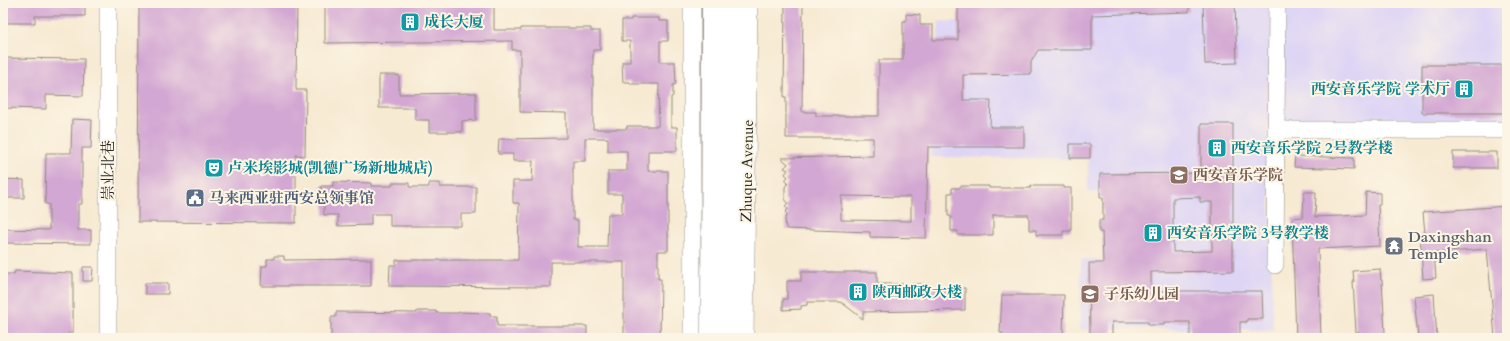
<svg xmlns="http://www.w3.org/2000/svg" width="1510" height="341" viewBox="0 0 1510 341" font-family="Cardo,'Noto Serif SC',serif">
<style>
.built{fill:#ded5f5}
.building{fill:#d3a7d3;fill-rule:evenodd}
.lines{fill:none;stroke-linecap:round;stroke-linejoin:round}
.minor-casing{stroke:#918a7f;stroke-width:18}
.major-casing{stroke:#918a7f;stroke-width:24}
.minor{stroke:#fff;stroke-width:17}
.major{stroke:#fff;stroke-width:22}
.labels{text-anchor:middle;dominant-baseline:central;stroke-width:4;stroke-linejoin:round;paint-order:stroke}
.culture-label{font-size:15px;font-weight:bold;fill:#0d838f;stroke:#fcf5e5;text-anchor:start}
.street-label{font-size:15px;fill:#2b2b2b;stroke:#fcf5e5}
.education-label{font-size:15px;font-weight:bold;fill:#785e54;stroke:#fcf5e5;text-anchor:start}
.service-label{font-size:15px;font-weight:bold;fill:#4e5e75;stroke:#fcf5e5;text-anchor:start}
.worship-label{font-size:15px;font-weight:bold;fill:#5b616d;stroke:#fcf5e5;text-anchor:start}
</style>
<rect width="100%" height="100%" fill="#fcf5e5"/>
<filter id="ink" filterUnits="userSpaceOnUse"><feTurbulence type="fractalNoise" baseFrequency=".025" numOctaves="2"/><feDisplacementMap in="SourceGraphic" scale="8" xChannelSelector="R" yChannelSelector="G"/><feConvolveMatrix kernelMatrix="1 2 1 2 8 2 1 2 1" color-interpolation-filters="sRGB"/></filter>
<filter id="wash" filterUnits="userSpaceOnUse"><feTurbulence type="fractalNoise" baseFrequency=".012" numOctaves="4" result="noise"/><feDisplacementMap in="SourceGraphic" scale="16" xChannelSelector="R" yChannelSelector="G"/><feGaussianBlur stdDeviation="0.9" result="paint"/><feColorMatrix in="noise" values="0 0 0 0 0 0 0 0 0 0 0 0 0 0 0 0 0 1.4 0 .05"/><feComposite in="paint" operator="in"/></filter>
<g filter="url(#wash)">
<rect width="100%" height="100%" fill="#f7ead3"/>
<path class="built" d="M1022 3H1507V122L1268 123 1273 330 1105 328 1137 194 1088 192V159L930 157 939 21 1022 22Z
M1081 259H1101L1100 330 1080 329Z"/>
<g id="blocks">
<path class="building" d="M3 3H85V16H35V23H3Z
M139 3H297L296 90H306L305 156 296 155V223L138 222Z
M325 3H494V30H521V28H591V31H600V50H593V129H627V126H658L659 84H630V82H623L622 62H630V41H622V20H631V18H659V21H668V41H660V62H675L676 84 673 85V96L671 97V127H677V151H648V171H668V251H658V279H661L660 338H624V262H551V287L389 286 390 265H396V260H518L519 203H513V181H532L533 161H513V154H498L499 139 566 138V113L520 112V50H512V41L325 43ZM585 138H608V151H627V171H608V194H622V214H608L607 247H578V220H573V161H585Z
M785 3H803L802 112H816V116H879V60H903V21H906V14L920 15V25H933V40H958V3H1189V12L1092 15V50H1038L1031 62V74L963 75V100H991L990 127H1024V147H928L926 238 870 237V232L786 229 785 218 788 215 785 212 788 209 785 206 788 203 785 199V187L788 183 785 180 788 177 785 174 788 170 784 168 788 164 781 158 873 156V138H786V97H784ZM841 196 911 197V221L841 220Z
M1203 3H1235L1237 63 1205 64Z
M3 58 84 59 83 96 46 95V109L3 108Z
M1422 65H1507V113H1422Z
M379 75H399V94L476 93V120L462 121V132H429V120H415V108H379Z
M72 119 92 120 91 148H82V204H78V230H91V244L3 243V229L49 230V204H45L46 153H71Z
M1201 124H1233V271L1151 272V291H1262L1263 319H1247V322H1240V338H1190V322H1164V325H1148V322H1112V335H1090L1089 263H1103L1102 232H1099V220H1103V198H1100V174L1201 173ZM1200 197V202H1212V251L1173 252V198Z
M1070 144H1090V158H1070Z
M1453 152H1497V168H1453Z
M1295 156 1354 158V169L1294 167Z
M3 179 24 180V198H3Z
M333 182 371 183V186H392V183H409V187H429V183H440V187H476V214H461V226H390V214H371V225L338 226V215H324V202H321V186H333Z
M960 186H989V188H1031V186H1064V188H1071V231H1063V235H1036V230H1029V215H993V235H958V231H951V216H948V193H952V188H960Z
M1304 192H1316L1315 217 1365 215 1366 192 1380 193V205H1378L1380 246 1318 249 1321 338H1296L1292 218 1303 217Z
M1507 206V287L1503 288 1507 338H1495L1487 249 1434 253 1436 278 1423 279 1420 234 1425 233 1423 212Z
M274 256H284V260L371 259V286H261L262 266H267V259H274Z
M83 267H93L92 281H83Z
M1380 269 1381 280H1382L1385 333 1380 337 1359 338V332H1356L1353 282H1354L1353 271Z
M15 271 73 273V333H67V338H3V274H14Z
M801 272H877V284H929V289L965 288V310L863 312V319L841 302H807V305L801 306V309L783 310V299H787V281H801Z
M145 283H168V294H145Z
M1434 294 1437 338H1418L1414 296Z
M1002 295H1064L1063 338H1003V333H1000Z
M417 311H436V313H459V312L490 313V316H497V326H587V338H331V317H336V312L417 313Z"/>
</g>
</g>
<g filter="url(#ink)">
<use href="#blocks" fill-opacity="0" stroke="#918a7f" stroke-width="1"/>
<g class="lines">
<g class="minor-casing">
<path id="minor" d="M108 3V338
M692 3V338
M1276 130H1507
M1275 265 1277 3
M745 338 749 3"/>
</g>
<g class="major-casing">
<path id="major" d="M712 338 713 3
M729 338 730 3"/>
</g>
<use href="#minor" class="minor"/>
<use href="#major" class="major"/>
</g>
</g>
<defs>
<g id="building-square" transform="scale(1)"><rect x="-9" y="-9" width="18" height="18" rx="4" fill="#0f9aa8" stroke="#fcf5e5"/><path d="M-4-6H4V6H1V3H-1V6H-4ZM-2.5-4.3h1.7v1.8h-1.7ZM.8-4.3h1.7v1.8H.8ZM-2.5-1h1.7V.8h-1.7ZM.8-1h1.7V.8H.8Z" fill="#fff"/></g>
<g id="theatre-square" transform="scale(1)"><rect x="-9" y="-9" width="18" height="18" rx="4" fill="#0f9aa8" stroke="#fcf5e5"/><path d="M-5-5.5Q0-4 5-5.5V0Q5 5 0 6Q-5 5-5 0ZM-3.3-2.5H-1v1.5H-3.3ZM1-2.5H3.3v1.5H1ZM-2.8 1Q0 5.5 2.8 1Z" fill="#fff"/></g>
<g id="university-square" transform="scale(1)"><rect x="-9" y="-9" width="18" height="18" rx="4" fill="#8d6e63" stroke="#fcf5e5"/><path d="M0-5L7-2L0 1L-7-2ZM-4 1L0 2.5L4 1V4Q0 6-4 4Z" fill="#fff"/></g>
<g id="civic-square" transform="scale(1)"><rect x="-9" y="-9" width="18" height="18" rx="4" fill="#5c6f8a" stroke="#fcf5e5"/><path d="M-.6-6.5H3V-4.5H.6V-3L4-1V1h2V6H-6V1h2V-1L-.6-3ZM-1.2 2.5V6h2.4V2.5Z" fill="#fff"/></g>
<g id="temple-square" transform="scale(1)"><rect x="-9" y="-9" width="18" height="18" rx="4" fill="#6b7280" stroke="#fcf5e5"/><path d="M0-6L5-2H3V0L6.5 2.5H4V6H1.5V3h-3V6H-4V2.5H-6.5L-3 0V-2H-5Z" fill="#fff"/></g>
<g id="school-square" transform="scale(1)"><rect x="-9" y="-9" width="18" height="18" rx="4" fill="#8d6e63" stroke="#fcf5e5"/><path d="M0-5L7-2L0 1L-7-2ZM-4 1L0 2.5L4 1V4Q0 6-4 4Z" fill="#fff"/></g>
</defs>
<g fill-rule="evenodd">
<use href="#building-square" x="410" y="22"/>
<use href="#building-square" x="1464" y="89"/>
<use href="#building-square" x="1217" y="148"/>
<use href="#theatre-square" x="214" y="168"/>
<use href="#university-square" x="1179" y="175"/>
<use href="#civic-square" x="195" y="198"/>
<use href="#building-square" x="1153" y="233"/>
<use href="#temple-square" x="1394" y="246"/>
<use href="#building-square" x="858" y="292"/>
<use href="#school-square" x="1090" y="294"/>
</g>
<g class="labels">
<g class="culture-label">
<text x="424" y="22">成长大厦</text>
<text x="1450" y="89" text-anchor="end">西安音乐学院 学术厅</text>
<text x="1231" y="148">西安音乐学院 2号教学楼</text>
<text x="228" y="168">卢米埃影城(凯德广场新地城店)</text>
<text x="1167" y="233">西安音乐学院 3号教学楼</text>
<text x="872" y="292">陕西邮政大楼</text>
</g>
<g class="street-label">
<text transform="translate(108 170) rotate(-90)">崇业北巷</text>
<text transform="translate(747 171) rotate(-89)">Zhuque Avenue</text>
</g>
<g class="education-label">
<text x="1193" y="175">西安音乐学院</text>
<text x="1104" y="294">子乐幼儿园</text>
</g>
<g class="service-label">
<text x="209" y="198">马来西亚驻西安总领事馆</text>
</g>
<g class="worship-label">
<text x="1408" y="237">Daxingshan<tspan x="1408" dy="17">Temple</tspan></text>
</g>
</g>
<rect width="1510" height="341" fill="none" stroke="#fcf5e5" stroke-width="16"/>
</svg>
